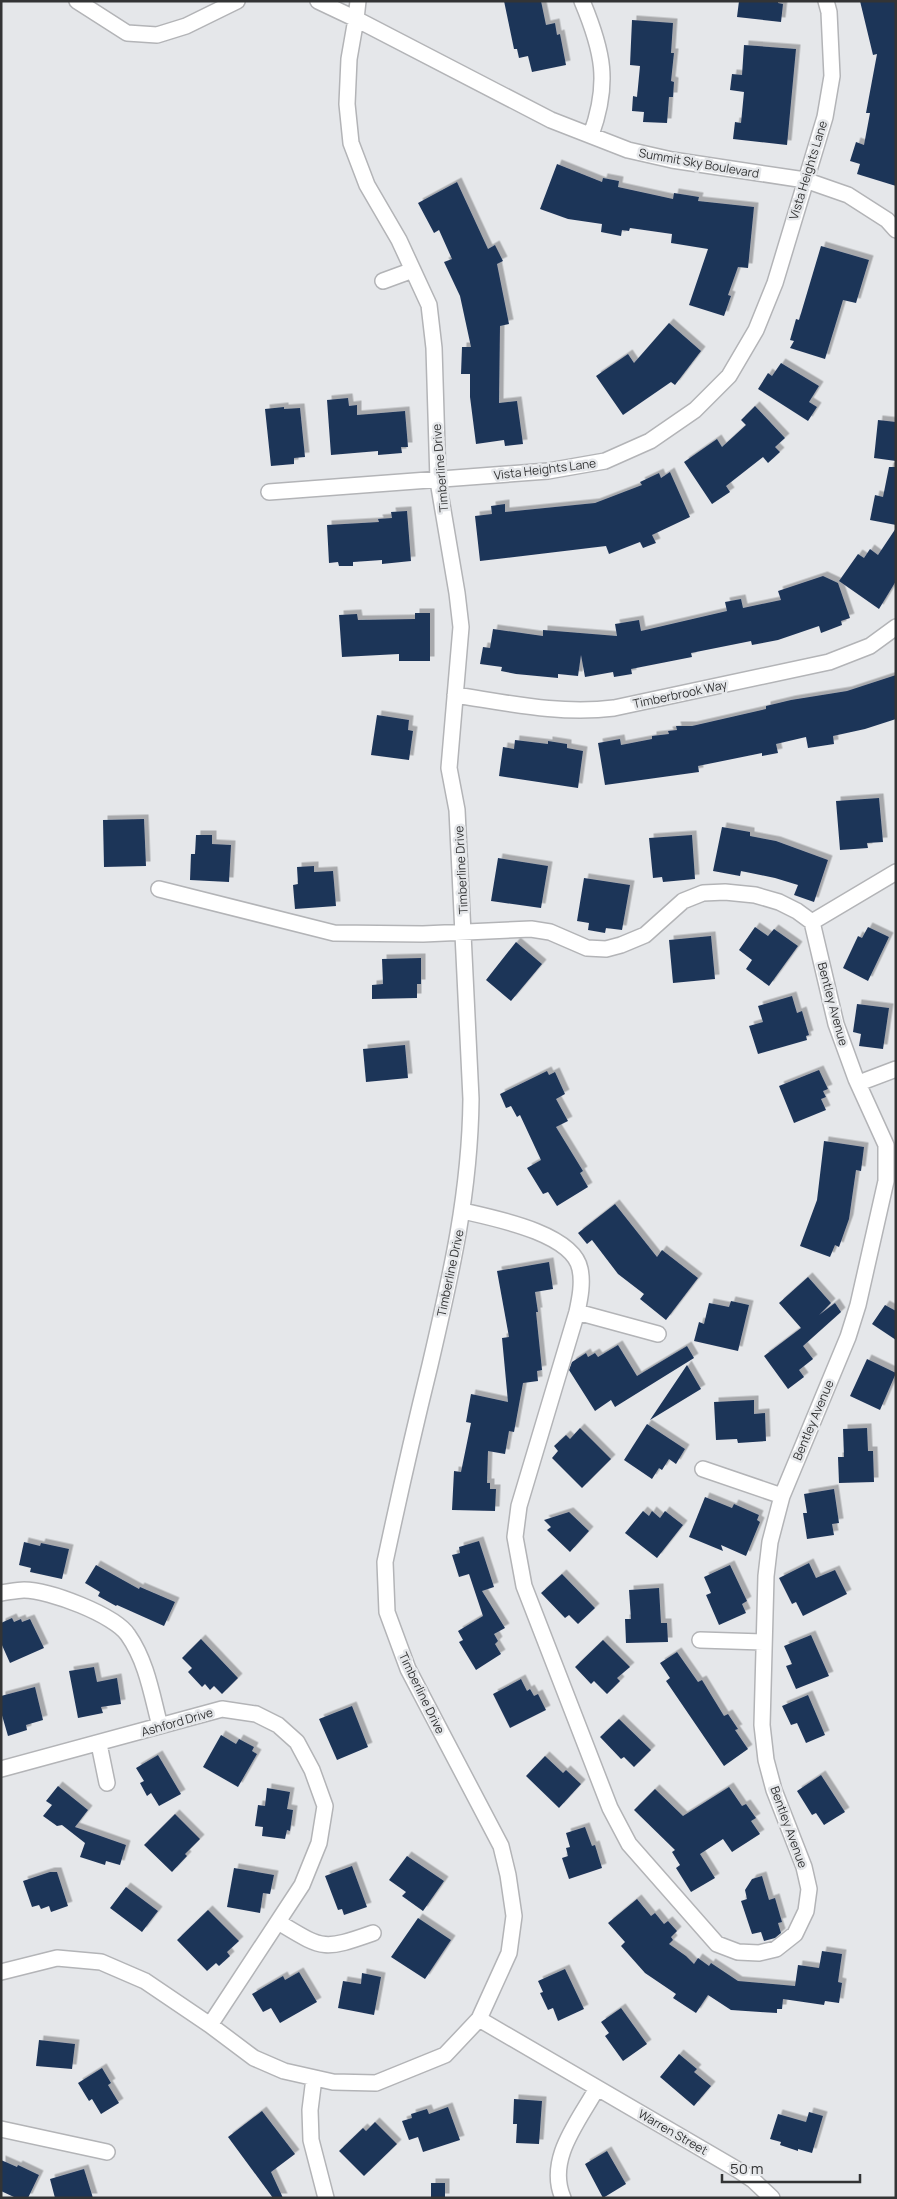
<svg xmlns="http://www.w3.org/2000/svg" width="897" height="2199" viewBox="0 0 897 2199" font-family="Manrope,sans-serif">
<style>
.building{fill:#1f3559;filter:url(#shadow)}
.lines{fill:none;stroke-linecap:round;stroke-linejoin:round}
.street-casing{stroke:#b3b4b7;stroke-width:18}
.street{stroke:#fff;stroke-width:15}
.labels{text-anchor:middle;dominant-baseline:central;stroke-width:5;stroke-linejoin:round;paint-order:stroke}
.street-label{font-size:12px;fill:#333435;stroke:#e5e7ea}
</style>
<defs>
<filter id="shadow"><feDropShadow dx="4.5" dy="-4.5" stdDeviation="0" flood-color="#0004"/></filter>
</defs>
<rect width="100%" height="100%" fill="#e5e7ea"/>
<path class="building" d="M504 1H541L546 25 555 23 557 35 560 34 566 65 532 72 528 56 519 58 517 49H514Z
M739 1H778V3L783 4 781 22 737 17Z
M860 1H896V186L857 174 860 164 850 161 856 142 864 145 870 113H866L877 54 873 55Z
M632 20 673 23 671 53H674L671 81 674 82 673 97H669L667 123 643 122 644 112 632 111 633 96 637 97 640 66 630 65Z
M744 45 796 49 787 145 733 139 735 122 741 123 744 92 730 90 732 74 742 75Z
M557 164 602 182 603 178 619 181 618 187 673 199 674 193 699 197 698 201 754 207 748 268 738 267 728 295 731 296 724 316 689 305 708 249 671 243 672 234 630 228 629 231 622 230 621 236 601 232 602 224 568 219 540 209Z
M457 182 488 249 495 245 503 261 497 264 509 324 500 326 499 403 517 401 523 444 505 446 504 440 476 444 470 397V374H461L462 347H471L460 296 444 262 452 259 439 230 434 233 418 203Z
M821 246 869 260 856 303 843 300 825 359 790 348 794 341 790 340 796 319 799 320Z
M669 323 701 351 675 385 671 382 623 415 596 376 628 354 634 363Z
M781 363 819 386 809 402 817 407 808 421 758 389 768 373 772 376Z
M348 398 349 406 357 405V415L405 411 408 447H401L402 453 378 455V451L331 455 327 400Z
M755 406 785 438 775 447 780 452 768 463 763 457 726 486 730 492 712 504 684 462 717 439 722 447 746 425 741 420Z
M284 407V409L300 408 305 457 294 458V464L271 466 265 409Z
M878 420 896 422V461L874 458Z
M889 467H896V525L870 520 875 495 883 497Z
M670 472 690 517 652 535 656 543 643 548 640 542 609 554 606 546 480 561 475 516 492 514 491 506 505 504V512L595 503 642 485 640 482 659 473 661 478Z
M407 511 411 561 382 564V560L353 562V566H339L338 562 329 563 327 525 379 522 378 519 392 518 391 512Z
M896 528V581L879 609 839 581 858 554 864 558 870 549 878 555Z
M823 576 838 583 850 618 841 621 842 625 821 633 819 626 778 640 752 645 751 641 691 653 692 657 631 669 632 674 614 677 613 672 585 677 581 655 578 676 558 674V678L516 674 501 671 502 667 480 664 483 647 490 648 493 629 543 636V630L617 636 615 624 639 620 641 631 727 611 725 602 741 599 743 608 781 600 778 591Z
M415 613H430V661H399V654L342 657 339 615 357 614 358 620 415 619Z
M896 675V719L865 729 833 736 834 744 808 748 806 737 776 744 778 753 762 756V753L698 766 699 772 605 785 598 743 620 739 621 745 652 739V736L669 734 668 731 677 730 676 726H692L766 709V706L791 700 847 691Z
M377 715 409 720 408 730 413 731 409 760 371 755Z
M515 740 548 744V741L567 744V748L583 751 578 788 499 776 503 747 514 749Z
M879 798 883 842 867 843 868 848 840 850 836 801Z
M144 819 146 866 104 867 103 820Z
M722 827 750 832V836L776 841 828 860 814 902 794 895 798 885 775 878 741 871 740 876 713 871Z
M196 835H212V844L231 845 229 882 190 880 191 854H195Z
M692 835 695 879 663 882 662 877 653 878 649 838Z
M498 858 548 866 541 908 491 901Z
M314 866V872L333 871 336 906 295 909 293 885 298 884 297 867Z
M584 878 630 885 622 930 606 928 605 933 588 930 589 923 577 921Z
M755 927 768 936 774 929 798 946 769 986 746 969 752 960 739 950Z
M868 927 889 937 868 981 843 968 858 936 862 938Z
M711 936 715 979 673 983 669 940Z
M516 942 542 964 511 1001 486 980Z
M421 958V984H417V998L372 999V985L383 984 382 959Z
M792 996 797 1013 802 1011 809 1035 806 1036 807 1040 758 1054 749 1026 763 1022 758 1006Z
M857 1004 889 1008 883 1049 859 1046 861 1034 853 1032Z
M405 1045 408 1078 366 1082 363 1049Z
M819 1070 828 1089 823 1091 826 1097 821 1099 826 1110 794 1123 779 1086Z
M547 1071 549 1075 555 1072 565 1094 556 1099 568 1121 556 1127 583 1171 580 1173 588 1187 557 1206 548 1192 543 1194 527 1168 541 1160 520 1115 517 1117 511 1106 506 1108 500 1094Z
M824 1141 864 1147 861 1171 856 1170 849 1219 839 1247 835 1245 830 1257 800 1246 817 1200Z
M615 1204 657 1257 662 1250 698 1278 666 1320 640 1299 644 1294 618 1274 592 1240 587 1244 578 1233Z
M549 1262 553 1289 535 1292 538 1312H536L542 1370 537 1371 538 1381 523 1383 514 1432 509 1431 505 1454 488 1451 487 1483H490V1489H496L495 1511 452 1510 454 1471 461 1472 471 1423 466 1422 471 1394 508 1402 502 1338 509 1337 497 1271Z
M808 1277 831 1303 819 1315 835 1303 841 1312 803 1346 813 1359 799 1370 804 1377 788 1389 764 1356 801 1328 779 1303Z
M731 1301 749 1305 738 1351 694 1341 699 1322 704 1324 709 1303 729 1307Z
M885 1305 896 1311V1340L872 1324Z
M618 1345 637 1376 687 1346 694 1358 615 1407 611 1400 595 1411 569 1370 572 1362 586 1353 588 1357 595 1353 598 1357Z
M867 1359 896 1373 880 1410 850 1396Z
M687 1365 701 1389 650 1420Z
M754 1400V1414L765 1413 766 1441 738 1443 737 1439 716 1440 714 1402Z
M647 1424 685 1449 676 1464 669 1459 662 1470 659 1468 652 1479 624 1460Z
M580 1428 611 1459 582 1488 552 1458 558 1451 554 1446 566 1435 570 1439Z
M867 1428 868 1451H873L874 1482 839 1483 838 1457H844L843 1429Z
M834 1489 839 1523 832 1524 834 1535 807 1539 803 1513H807L804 1494Z
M705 1497 732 1508 734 1504 759 1515 757 1520 760 1522 746 1556 721 1545 723 1551 689 1537Z
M643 1511 649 1516 652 1511 660 1518 665 1511 683 1525 657 1558 625 1533Z
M569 1512 589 1531 570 1552 547 1530 551 1527 544 1520Z
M479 1541 494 1587 482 1591 505 1628 494 1634 498 1641 495 1644 501 1654 476 1670 459 1642 463 1640 458 1631 483 1616 469 1574 459 1577 452 1555 460 1553 459 1547Z
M24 1542 40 1546 41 1543 69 1549 62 1579 30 1572 31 1568 19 1565Z
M809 1563 816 1578 835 1570 847 1594 803 1616 796 1602 792 1604 779 1578Z
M96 1565 139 1589 140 1587 175 1602 164 1626 117 1605 116 1606 98 1596 100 1592 85 1583Z
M730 1565 747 1601 742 1604 746 1613 719 1625 706 1595 711 1593 704 1577Z
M562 1574 595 1608 578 1624 569 1615 565 1618 541 1593Z
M659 1588 661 1623H667L668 1642 626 1643 625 1619H631L629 1590Z
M12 1618 14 1622 21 1619 22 1622 30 1619 44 1648 10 1663 1 1643V1623Z
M811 1635 829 1676 796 1689 786 1666 792 1664 784 1646Z
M201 1639 238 1678 222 1694 214 1686 210 1690 205 1684 202 1687 188 1672 192 1668 182 1658Z
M603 1640 630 1667 617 1678 620 1681 607 1694 594 1681 591 1684 575 1667Z
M677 1652 698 1682 702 1680 724 1716 728 1714 738 1729 735 1730 748 1749 724 1766 666 1681 670 1678 660 1663Z
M94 1667 97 1682 117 1678 121 1704 101 1707 103 1713 78 1718 69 1671Z
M521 1679 527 1691 530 1689 534 1696 538 1694 546 1710 510 1728 493 1694Z
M35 1687 43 1720 26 1725 27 1730 8 1736 1 1712V1696Z
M808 1695 825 1735 806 1743 797 1723 791 1725 782 1706Z
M352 1706 368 1747 337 1760 319 1719Z
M619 1719 651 1750 634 1767 624 1757 621 1759 600 1737Z
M221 1735 236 1744 239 1739 254 1747 252 1751 257 1754 238 1787 203 1767Z
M158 1755 181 1794 159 1806 151 1793 147 1796 140 1783 144 1781 136 1768Z
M545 1756 563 1773 566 1770 581 1784 559 1808 526 1776Z
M821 1775 845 1812 824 1825 816 1813 812 1815 797 1791Z
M58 1786 88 1810 75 1827 126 1845 120 1865 106 1861 105 1865 80 1857 85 1843 62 1825 57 1826 43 1816 52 1805 46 1801Z
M729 1787 742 1806 746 1804 756 1818 751 1821 760 1834 732 1852 723 1839 700 1854 715 1878 691 1892 676 1868 680 1865 672 1852 675 1850 634 1810 655 1789 683 1816Z
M267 1788 290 1792 287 1809 293 1810 290 1831 287 1830 285 1839 262 1836 263 1827 255 1826 258 1805 265 1806Z
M175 1814 200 1839 185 1854 187 1856 172 1872 144 1845Z
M585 1827 592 1846 595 1845 602 1868 569 1879 562 1858 568 1856 566 1848 570 1847 566 1833Z
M407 1856 444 1881 423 1911 402 1896 406 1892 389 1880Z
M352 1866 367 1907 344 1915 342 1909 338 1910 325 1876Z
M234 1868 274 1875 270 1894 263 1893 260 1913 227 1907Z
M50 1872H57L68 1906 51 1912 49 1906 41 1909 39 1905 32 1907 23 1881Z
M762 1876 769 1900 775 1898 782 1922 778 1923 781 1933 775 1938 764 1941 761 1932 752 1934 741 1901 747 1899 745 1890 752 1879Z
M126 1887 158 1911 142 1932 110 1908Z
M637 1899 651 1916 655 1913 664 1924 668 1921 677 1931 671 1937 673 1940 669 1944 686 1956 694 1964 698 1958 709 1966 711 1963 738 1981 795 1986 798 1965 819 1968 822 1951 842 1954 838 1982 842 1983 839 2003 825 2001 824 2005 783 1999 782 2009H777V2013L731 2010 708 1995 696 2013 673 1998 676 1994 645 1973 621 1946 625 1942 608 1923Z
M208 1910 239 1941 227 1952 230 1956 219 1966 216 1963 207 1971 177 1940Z
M418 1918 451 1940 425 1979 391 1957Z
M565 1969 584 2009 558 2021 553 2008 548 2010 540 1993 543 1992 538 1981Z
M299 1972 317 2002 280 2023 271 2008 263 2012 252 1994 283 1976 285 1980Z
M362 1973 381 1977 374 2015 338 2008 343 1981 361 1984Z
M621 2008 647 2044 623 2061 605 2036 609 2033 601 2022Z
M39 2040 75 2044 72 2069 36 2066Z
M679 2054 697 2069 694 2072 711 2086 694 2106 660 2077Z
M102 2068 111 2083 108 2085 119 2103 101 2114 92 2099 89 2101 78 2083Z
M514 2099 542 2101 539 2144 516 2143 517 2124H513Z
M448 2107 460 2140 423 2152 418 2137 409 2140 402 2121 412 2118 411 2114 427 2109 429 2114Z
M262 2111 295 2154 271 2172 283 2198H273L228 2137Z
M809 2112 823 2116 812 2153 798 2149V2151L780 2145 781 2142 770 2139 778 2114 806 2122Z
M375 2122 397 2144 364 2176 339 2151 363 2128 366 2131Z
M607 2151 626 2184 603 2198 585 2164Z
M1 2160 17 2167 18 2165 39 2175 28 2198H16L1 2191Z
M84 2169 93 2198H55L50 2179Z
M431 2183H445V2198H431Z"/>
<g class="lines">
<g class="street-casing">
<path id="street" d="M77 1 127 33 157 35 186 26 237 1
M358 1 356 19 551 120 628 150 672 160 805 180 848 195 887 220 896 230
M582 1C603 51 610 83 591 135
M383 281 413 270
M269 492 548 471 605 461 650 441 695 410 729 376 756 330 775 283 825 117 832 76 829 12 826 1
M455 695C508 703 561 715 614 708L829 662 870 646 896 627
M159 889 334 933 423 934 531 929 550 932 587 948 606 949 621 945 645 935 683 901 703 893 725 892 755 895 779 902 797 911 812 922 836 1024 856 1079 886 1145V1181L858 1305 848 1337 782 1496 770 1542 766 1576 762 1725 766 1760 774 1790 804 1867 809 1889 806 1911 795 1934 776 1949 759 1953 738 1952 717 1944 629 1844 610 1808 524 1586 515 1537 519 1506 577 1312C580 1298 583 1283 580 1269 573 1233 493 1218 463 1211
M812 922 896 872
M859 1083 896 1069
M577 1312 658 1334
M703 1469 782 1496
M1 1593C9 1592 17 1590 24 1590 49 1590 115 1615 128 1635 147 1662 152 1696 160 1726
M700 1640 763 1642
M99 1744 107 1783
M1 1769 222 1709 256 1714 278 1725 297 1742 312 1770 325 1806 319 1843 302 1885 210 2025
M278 1922C323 1949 322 1951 373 1933
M1 1972 57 1958 101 1962 145 1981 210 2025 254 2058 284 2071 333 2082 376 2083 445 2055 479 2019 509 1953 514 1916 508 1875 501 1846 408 1669 387 1612 385 1562C399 1496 414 1430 430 1365 451 1275 470 1193 471 1099L457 810 449 768 461 627 457 593 438 481 434 348 429 305 399 240 367 185 351 143 347 104 349 59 356 19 318 1
M479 2019 738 2170 753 2180 772 2198
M314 2078 310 2110 311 2140 326 2198
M1 2129 107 2152
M563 2198C546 2159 579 2121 597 2088"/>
</g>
<use href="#street" class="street"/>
</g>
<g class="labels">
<g class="street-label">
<text transform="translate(699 163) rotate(10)">Summit Sky Boulevard</text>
<text transform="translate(808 170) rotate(-73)">Vista Heights Lane</text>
<text transform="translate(440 468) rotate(-95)">Timberline Drive</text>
<text transform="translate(545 469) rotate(-7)">Vista Heights Lane</text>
<text transform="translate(680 694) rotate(-12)">Timberbrook Way</text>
<text transform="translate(461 870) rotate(-93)">Timberline Drive</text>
<text transform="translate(833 1004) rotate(75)">Bentley Avenue</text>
<text transform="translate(450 1273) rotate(-78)">Timberline Drive</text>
<text transform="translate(813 1420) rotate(-67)">Bentley Avenue</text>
<text transform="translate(422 1693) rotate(64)">Timberline Drive</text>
<text transform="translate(177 1722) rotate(-16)">Ashford Drive</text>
<text transform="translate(789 1827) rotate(70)">Bentley Avenue</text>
<text transform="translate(673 2132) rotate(30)">Warren Street</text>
</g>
</g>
<rect width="897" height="2199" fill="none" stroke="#333435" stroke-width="5"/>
<path d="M722 2174v8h138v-8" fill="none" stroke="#333435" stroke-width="2.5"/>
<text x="730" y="2174" font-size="15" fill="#333435" stroke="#e5e7ea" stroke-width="4" paint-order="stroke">50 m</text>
</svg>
